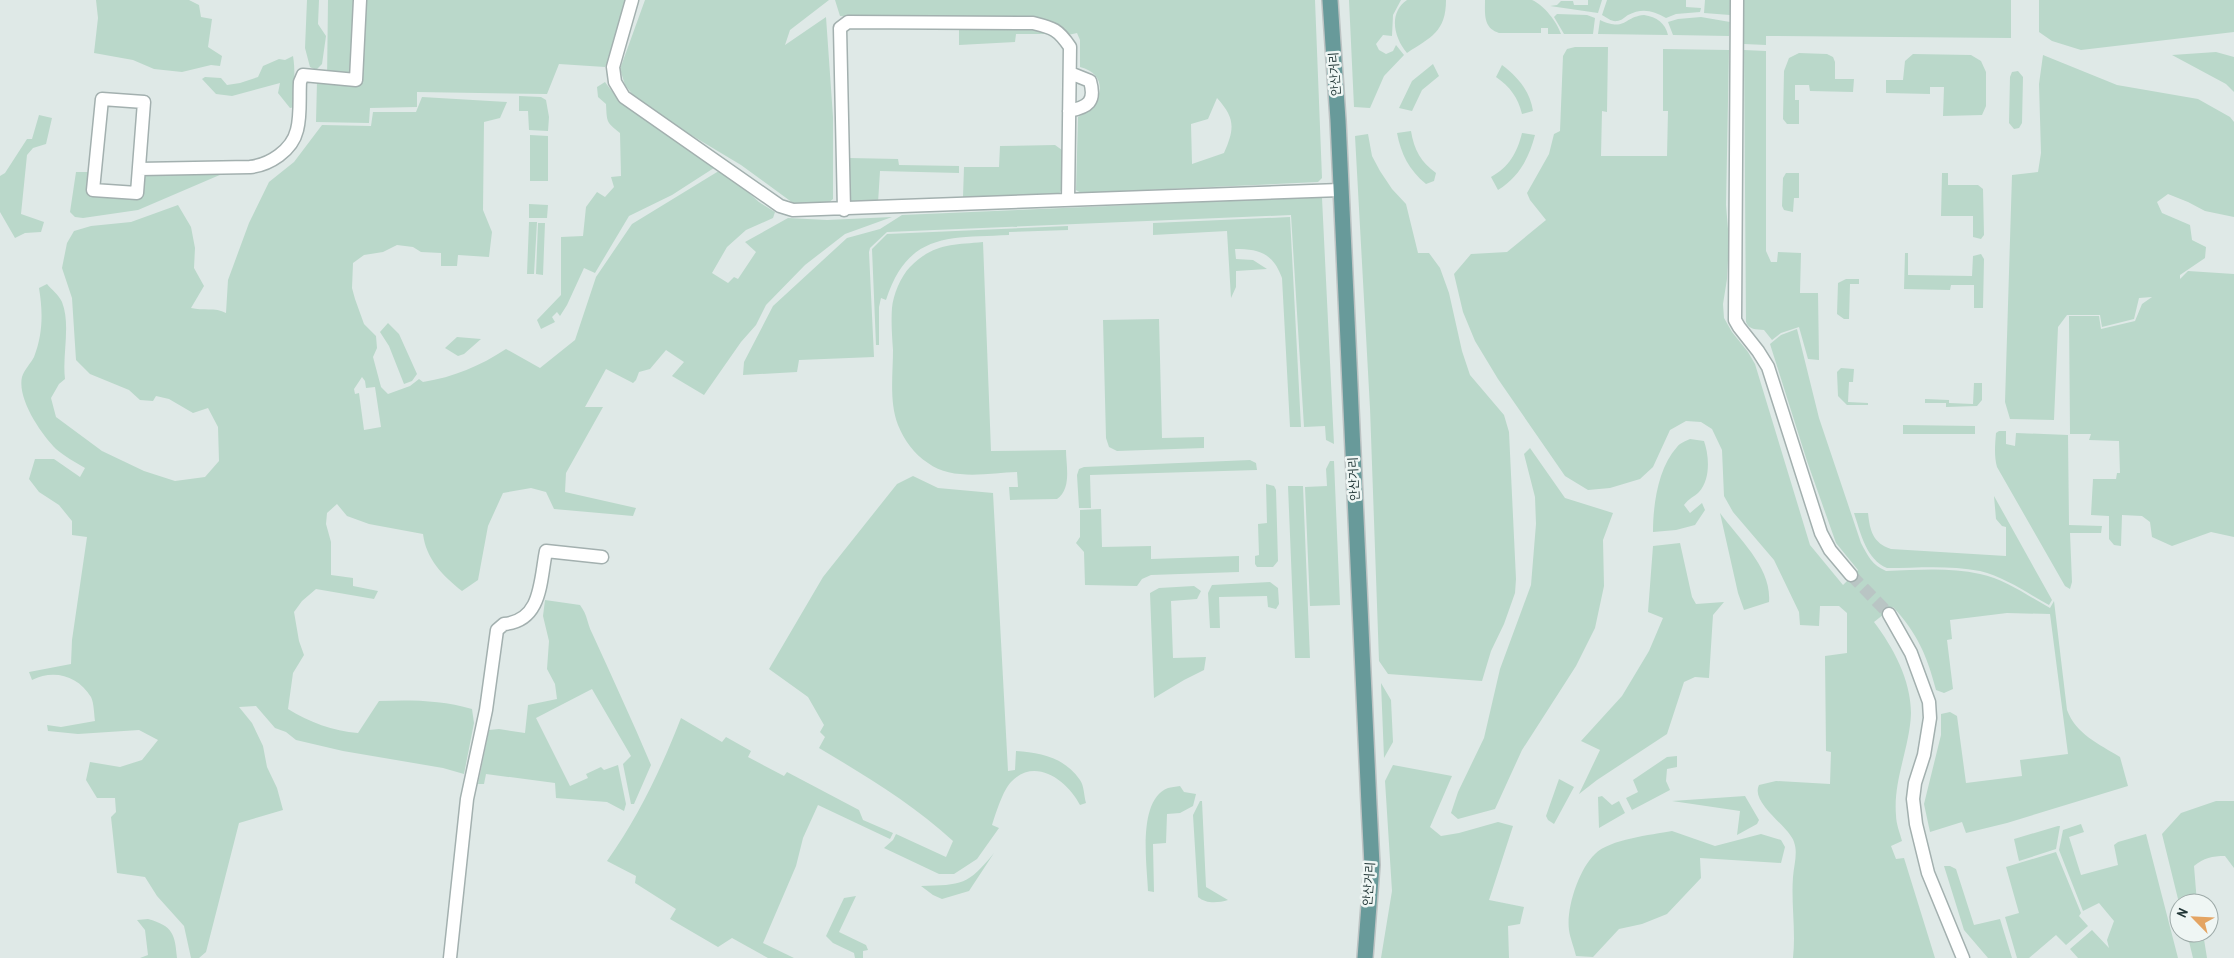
<svg xmlns="http://www.w3.org/2000/svg" width="2234" height="958" viewBox="0 0 2234 958" font-family="'Archivo Narrow','Noto Sans KR',sans-serif">
<style>
.green{fill:#bad8ca;fill-rule:evenodd}
.lines{fill:none;stroke-linecap:round;stroke-linejoin:round}
.street-tunnel{stroke:#b9c5c4;stroke-width:12;stroke-dasharray:12 6;stroke-linecap:butt}
.street-casing{stroke:#a3b0af;stroke-width:15}
.primary-casing{stroke:#bdc3c3;stroke-width:18}
.street{stroke:#fff;stroke-width:12}
.primary{stroke:#689a9a;stroke-width:15}
.labels{text-anchor:middle;dominant-baseline:central;stroke-width:5;stroke-linejoin:round;paint-order:stroke}
.street-label{font-size:12px;fill:#223737;stroke:#eff6f4}
</style>
<rect width="100%" height="100%" fill="#dfe9e7"/>
<path class="green" d="M96 0H189L199 5 201 17 212 19 208 47 222 56 220 66 211 65 182 72 154 69 133 60 94 53 98 18Z
M307 0H319L318 24 326 36 322 64 316 70 310 67 305 48Z
M328 0H638L605 67 559 64 547 94 417 92V107L370 108 369 123 316 122 317 81H327Z
M645 0H829L790 30 785 45 826 17 833 117V199L827 204 806 206 793 203 741 165 641 105 625 85 620 69Z
M835 0H1315L1322 178 1318 182 1081 193 1076 190 1078 117C1102 106 1111 75 1080 67V40L1077 33 1068 35C1059 23 1046 19 1031 17L947 19 840 16ZM1217 98C1235 118 1235 128 1224 153L1192 164 1191 124 1208 119Z
M1349 0H1401L1393 15 1392 36 1383 35 1376 44 1379 50 1386 54 1393 51 1396 45 1404 55 1384 76 1370 108 1354 107Z
M1407 0H1446C1446 32 1431 37 1407 53 1394 38 1388 13 1407 0Z
M1485 0H1532C1544 5 1557 22 1561 34H1548V28H1541V33H1499C1483 28 1485 14 1485 0Z
M1588 0H1602L1598 13 1550 6 1557 5 1561 1H1573L1574 5H1588Z
M1607 0H1686V7L1701 8 1700 12 1676 14 1666 18C1653 10 1641 8 1628 15 1625 17 1621 21 1617 21 1612 22 1607 18 1602 15Z
M1705 0H1730V15L1704 13Z
M1744 0H2011V38L1766 36V45L1744 44Z
M2039 0H2234V32L2081 50 2052 41 2039 32Z
M1557 14 1587 15 1595 18 1593 34H1564L1554 17Z
M1644 15C1657 17 1665 23 1668 35L1598 34 1600 20C1626 32 1623 17 1644 15Z
M1701 17 1730 22 1729 36 1673 35 1668 22 1678 19Z
M959 27 1036 28 1056 34H1016L1015 42 959 45Z
M1575 47H1608L1607 112 1602 111 1601 156H1667L1668 111H1663V49L1729 50 1726 205 1729 241 1727 279 1723 304 1724 318 1732 332 1748 352 1755 364 1810 545 1843 585 1858 570 1836 543 1807 461 1770 344 1781 335 1797 329 1819 418 1861 543C1868 556 1872 565 1886 571 1917 570 1949 567 1980 574 2005 579 2028 596 2050 608L2054 601 2067 710C2076 734 2099 744 2120 757L2128 786 2007 823 1966 833 1962 822 1930 832 1924 804 1941 735V714L1950 712 1957 716 1966 783 2022 776 2020 760 2068 754 2050 614 2007 613 1950 620 1952 639 1947 640 1953 689 1944 693 1936 690C1927 655 1917 633 1893 607L1874 622C1893 647 1911 680 1911 713 1910 747 1893 780 1896 815 1896 824 1900 833 1902 841L1891 846 1896 859 1904 858 1935 958H1793C1796 931 1791 904 1793 877 1794 865 1798 853 1794 842 1789 826 1750 803 1759 785L1776 781 1830 784 1831 752 1826 751 1825 656 1847 653V613L1839 606H1820L1819 626 1800 625 1799 612 1774 560 1733 512 1724 496 1722 450 1712 429 1701 422 1686 421 1670 430 1653 467 1640 479 1610 488 1588 490 1565 476 1498 379 1475 341 1463 312 1454 274 1471 254 1507 252 1546 220 1530 200 1527 193 1549 154 1554 134 1560 131 1563 56 1567 49Z
M1744 50 1766 51V251L1771 262H1777L1778 252 1801 253 1800 293H1818L1819 360 1808 359 1799 327 1781 333 1772 340 1764 330C1756 329 1749 330 1746 322Z
M2216 52 2234 57V92L2226 84 2172 55Z
M1799 53 1827 54 1833 57 1835 62V79H1854L1853 92 1810 91 1809 85H1795V100H1799V124H1787L1783 119 1784 71 1789 58Z
M1913 54 1971 55 1981 61 1986 72V106L1982 115 1943 116 1944 87H1930V94L1886 93V80H1903L1905 61Z
M2043 55 2117 85 2198 99 2230 117 2234 122V217L2205 211 2188 202 2168 194 2157 202 2162 213 2190 225 2192 240 2206 247 2205 258 2180 275V279L2188 271 2234 274V537L2211 532 2172 546 2152 537 2150 522 2142 516 2122 515 2121 546 2114 545 2109 539V516L2091 515 2093 479H2116L2117 473H2120L2119 441 2089 440 2091 434H2070L2069 316H2099L2101 329 2135 321 2142 304 2152 297 2139 298 2134 319 2102 327 2100 315H2067L2058 327 2054 420 2010 419 2005 402 2012 175 2038 172 2041 153 2039 84Z
M293 56C296 73 293 89 295 107L290 108 278 93 280 83 232 96 216 94 202 79 205 77 221 78 227 85 240 83 258 77 263 66 279 59 285 60Z
M1433 64 1439 76 1422 90 1412 111 1399 108 1412 81Z
M1502 65C1518 77 1530 91 1533 111L1522 114C1518 97 1510 87 1496 77Z
M2018 71 2023 77 2022 123 2019 128 2014 129 2009 123 2010 77 2012 72Z
M605 82C628 116 682 143 717 166L672 195 629 216 595 273 584 268 567 305 560 316 557 312 552 317 555 322 541 329 537 320 561 295V237L583 236 586 207 597 192 605 197 614 187 611 177 621 176 620 133C606 122 607 122 606 104L598 97 597 87Z
M519 96 541 97 546 100 549 117 548 131 529 130 528 111H519Z
M422 97 507 102 500 118 484 122 483 210 492 232 489 257 458 255 457 266H441V253L421 252 413 247 397 245 383 252 364 255 353 263 352 288 355 299 364 324 376 336 377 348 373 357 381 387 388 394 410 386 419 379 423 382C454 377 480 366 506 349L540 368 575 340 596 277 632 224 722 169 759 202 775 212 773 218 746 230 727 247 712 273 728 283 734 277 738 279 756 252 745 242 788 218 827 220 892 217 845 234 805 265 766 305 756 325 741 342 704 395 672 376 684 362 666 350 650 369 639 372 636 380 633 383 606 369 585 407H603L566 473 565 492 636 508 633 516 554 509 546 492 531 488 503 493 488 526 478 580 462 591C443 576 426 559 423 534L369 524 347 516 337 504 327 513 326 524 331 542V575L353 578V586L378 591 374 599 316 589 302 601 294 612 299 641 304 655 293 673 288 709C309 722 333 731 358 733L379 701C411 700 441 700 472 709L474 723 464 774 443 768 343 751 296 740 286 732 275 728 256 706 239 707 252 723 263 746 267 767 277 788 283 810 239 823 206 952 199 958H191L184 926 157 896 145 877 117 873 111 817 116 812 115 798H97L86 780 90 762 120 767 142 760 158 740 139 730 78 734 48 731 47 725 61 727 95 721C94 714 94 703 91 697 78 675 53 669 32 680L29 672 71 664 72 640 87 537 72 535V521L59 505 39 492 29 479 35 459H54L80 477 85 468C75 462 64 456 56 449 41 434 17 399 22 377 24 370 31 363 34 357 43 334 43 312 39 288L47 284C51 289 59 295 62 302 71 325 62 355 65 379L59 384 51 398 56 417 102 451 144 471 175 481 205 477 219 461 218 427 208 408 193 413 169 399 156 396 153 401 140 400 129 390 90 374 76 360 72 298 62 268 67 243 74 231 91 226 131 222 178 205 191 227 195 248 194 268 204 286 191 308C203 311 215 307 226 313L228 280 249 223 269 182 294 162 322 125 371 126 373 112H416ZM362 377 365 381 366 388 375 387 381 427 364 430 359 393 355 394 354 389Z
M39 115 52 118 46 144 33 148 27 155 21 214 44 222 41 232 25 233 15 238 0 212V176L5 173 27 139H32Z
M1411 131C1414 150 1421 162 1436 173L1434 181 1426 184C1409 170 1401 154 1397 133Z
M1522 133 1535 135C1529 158 1519 177 1498 190L1491 177C1509 167 1517 153 1522 133Z
M1368 134 1372 156 1380 171 1392 189 1406 204 1418 253H1429L1440 268 1449 293 1462 351 1470 375 1504 415 1509 432 1516 579 1515 593 1504 624 1491 651 1482 681 1388 674 1379 661 1370 408 1355 136Z
M530 135 548 136V181H530Z
M1055 145 1062 150 1063 187 1059 194 963 197 964 167H999L1000 146Z
M849 158 898 159 899 165 959 166V173L880 171 878 203 849 202Z
M229 171 138 210 83 218 75 217 70 212 76 172H91L89 195 139 196 142 176 149 174Z
M1786 173H1799V198H1794L1793 212 1784 210 1782 206 1783 178Z
M1942 173H1948V185H1978L1983 189 1984 235 1981 239 1973 237V216H1941Z
M1317 197 1322 198 1334 444 1326 440 1325 426 1304 427 1291 215 887 232 870 248 869 252 874 357 799 360 797 372 743 375 744 362 773 306 847 238 880 229 902 215Z
M529 204 548 205 547 218H529Z
M1290 217 1301 427H1290L1282 278C1273 253 1259 249 1235 249L1236 259 1253 260 1267 269 1236 271V287L1231 298 1227 231 1153 235V223Z
M529 222H537L534 274H527Z
M538 223H545L543 275 536 274Z
M1068 226V230L1009 232V235C949 238 908 232 886 300L881 298 879 307V345H876L872 249 887 234Z
M983 242 991 451 1066 450C1066 466 1072 488 1057 499L1010 500 1009 487H1018L1017 472C989 473 952 481 928 463 914 454 904 440 898 425 889 402 893 374 893 350 892 336 891 321 892 308 893 295 901 276 910 267 934 243 952 245 983 242Z
M1905 253H1908V275L1972 276 1973 256 1981 254 1984 259 1983 308H1974V285H1951L1950 290 1904 289Z
M1846 279H1859V284H1850L1849 319H1844L1837 314 1838 283Z
M1159 319 1162 438 1204 437V448L1117 451 1109 447 1106 438 1103 320Z
M388 323 399 334 417 374 412 381 404 384 389 346 380 332Z
M457 337 481 339 464 354 458 356 445 348Z
M1841 368 1854 369 1853 382H1849L1848 402 1868 403V405H1847L1838 396 1837 372Z
M1974 383H1982V400L1977 406 1946 407V403H1925V399L1949 400V403L1973 404Z
M1903 425 1975 426V434H1903Z
M1999 431H2006V444L2015 446 2016 433 2068 435 2069 525 2102 526 2101 533H2070L2072 582 2070 589 2065 586 1997 467C1994 456 1995 445 1996 433Z
M1690 439 1704 441C1709 455 1711 479 1699 492 1694 497 1689 498 1684 505L1690 513 1702 503 1705 510 1695 525 1676 530 1653 532C1653 505 1658 468 1677 447 1680 443 1686 441 1690 439Z
M1530 448 1565 498 1613 513 1603 540 1604 586 1595 628 1576 666 1522 750 1495 809 1458 819 1451 813 1458 792 1484 738 1500 669 1531 585 1536 524 1535 497 1524 454Z
M1250 460 1256 463 1257 470 1090 475 1091 508H1079L1077 475 1079 469 1084 467Z
M1330 461H1334L1340 605 1310 606 1305 487 1327 486 1326 469Z
M913 476 938 488 993 493 1008 771 1015 770 1016 751C1041 753 1064 757 1080 780 1084 785 1084 796 1086 803L1080 805C1068 781 1035 756 1011 782 1003 790 996 813 992 825L999 828 977 859 954 874H939L884 848 893 840 896 834 946 857 953 841C913 804 866 776 819 748L825 737 820 732 824 725 808 697 769 669 823 577 897 484Z
M1266 484 1274 486 1276 490 1278 561 1273 567H1257L1255 564V556L1259 555 1258 524 1267 523Z
M1288 486H1303L1310 658H1295Z
M1994 496 2052 600 2049 605C2027 593 2005 577 1980 571 1949 565 1918 568 1887 568 1866 559 1861 534 1854 513H1868C1870 531 1873 543 1891 549L2006 556V527L2002 526 1996 519Z
M1101 509 1102 547 1151 546V559L1239 556V572L1151 575 1142 579 1137 586 1085 585 1084 552 1076 543 1080 537V510Z
M1720 513C1739 539 1772 568 1769 602L1744 610 1738 593Z
M1680 543 1692 597 1696 604 1724 602 1713 615 1709 678 1695 677 1684 682 1667 734 1597 780 1579 794 1600 750 1581 741 1622 696 1649 651 1663 618 1648 612 1653 546Z
M1270 582 1278 588 1279 604 1276 609 1268 607 1267 596 1219 597 1220 628H1210L1208 593 1212 585Z
M1194 586 1201 591 1197 599 1171 601 1173 658 1206 657 1204 670 1184 680 1154 698 1150 593 1159 588Z
M545 600 580 605C588 616 587 623 592 633 612 677 632 720 651 765L634 804H631L623 764 631 756 592 689 536 718 570 786 588 778 586 774 601 767 604 770 618 765 626 804 624 811 607 802 556 798 555 783 486 774 484 784H478L489 730 499 729 525 733 528 705 557 699 555 684 547 669 549 641 543 616Z
M1381 683 1391 700 1393 742 1384 758Z
M681 718 722 742 726 737 751 751 748 757 784 776 787 772 859 810 863 820 893 833 890 839 818 805 803 838 796 866 763 943 794 958H768L732 938 718 947 670 919 676 909 635 883 636 876 607 861C639 816 661 769 681 718Z
M1677 756V767L1667 769 1666 781 1670 790 1632 810 1626 798 1638 792 1633 780 1667 757Z
M1393 765 1452 776 1430 827 1441 836 1459 833 1498 822 1513 826 1489 900 1524 907 1520 924 1508 926 1509 958H1381L1392 891 1385 781Z
M1559 779 1574 787 1554 824 1548 820 1546 816Z
M1180 786 1184 792 1196 794 1193 806 1180 813 1167 814 1166 843 1153 844 1154 892 1148 891C1147 865 1137 800 1168 788 1171 787 1176 787 1180 786Z
M1602 796 1612 805 1619 801 1625 813 1599 828 1598 797Z
M1745 796 1759 820 1757 824 1737 835 1740 811 1672 801Z
M1200 801H1202L1206 887 1228 900C1218 903 1206 904 1198 897L1193 815Z
M2216 801H2234V868L2225 856C2212 856 2204 858 2194 866L2197 903H2179L2162 834 2181 813Z
M2081 824 2084 832 2069 837 2081 875 2118 865 2114 845 2118 842 2146 834 2178 958H2078L2070 949 2092 930 2109 948 2107 940 2114 921 2099 903 2083 911 2059 850 2063 830Z
M2058 826H2060L2056 849 2019 861 2014 839Z
M1672 831 1715 846 1761 834 1781 840 1785 847 1781 863 1700 858 1701 878 1667 914 1642 924 1619 929 1593 957 1576 956C1574 947 1570 938 1569 930 1566 908 1579 869 1595 854 1610 839 1651 835 1672 831Z
M2056 852 2081 913 2079 916 2088 926 2066 945 2056 935 2029 958H2017L2005 917 2019 913 2006 867Z
M994 853 969 891 942 899 933 895 921 886C962 885 968 885 994 853Z
M1944 866H1950L1956 869 1974 925 2000 919 2012 958H1988L1964 930Z
M856 896 839 932 866 945 868 950 863 951V958H855L854 953 833 943 826 936 844 898Z
M148 919C173 926 175 934 177 958H140L148 955 145 930 137 920Z
M2187 933H2203L2207 958H2193Z"/>
<g class="lines">
<path class="street-tunnel" d="M1851 575 1889 614"/>
<g class="street-casing">
<path id="street" d="M632 0 613 67 615 82 624 97 780 206 793 210 1340 190
M1737 0 1735 320 1739 327 1758 351 1768 367 1821 533 1830 550 1851 575
M102 99 144 102 137 193 93 190Z
M1069 111C1088 107 1096 102 1090 81L1070 73
M139 169 250 167C269 165 292 151 297 130 301 115 299 98 300 82L303 75 356 80 360 0
M844 210 840 28 848 22 1033 23C1053 28 1058 29 1070 47L1068 200
M1889 614 1911 653 1929 702 1930 718 1924 755 1915 783 1913 799 1916 824 1928 873 1963 958
M450 958 467 799 486 710 497 630 504 624C542 621 540 581 546 551L602 557"/>
</g>
<g class="primary-casing">
<path id="primary" d="M1330 0 1338 120 1369 805 1372 865 1365 958"/>
</g>
<use href="#street" class="street"/>
<use href="#primary" class="primary"/>
</g>
<g class="labels">
<g class="street-label">
<text transform="translate(1335 74) rotate(-94)">안산거리</text>
<text transform="translate(1354 479) rotate(-93)">안산거리</text>
<text transform="translate(1369 884) rotate(-86)">안산거리</text>
</g>
</g>
<g transform="translate(2194 918) rotate(294)"><circle r="24" fill="#eff6f4" stroke="#9daaa8"/>
<path d="M0-4L9 19L0 12L-9 19Z" fill="#e4a462"/>
<text y="-8" font-size="14" font-weight="bold" text-anchor="middle" fill="#223737">N</text>
</g>
</svg>
